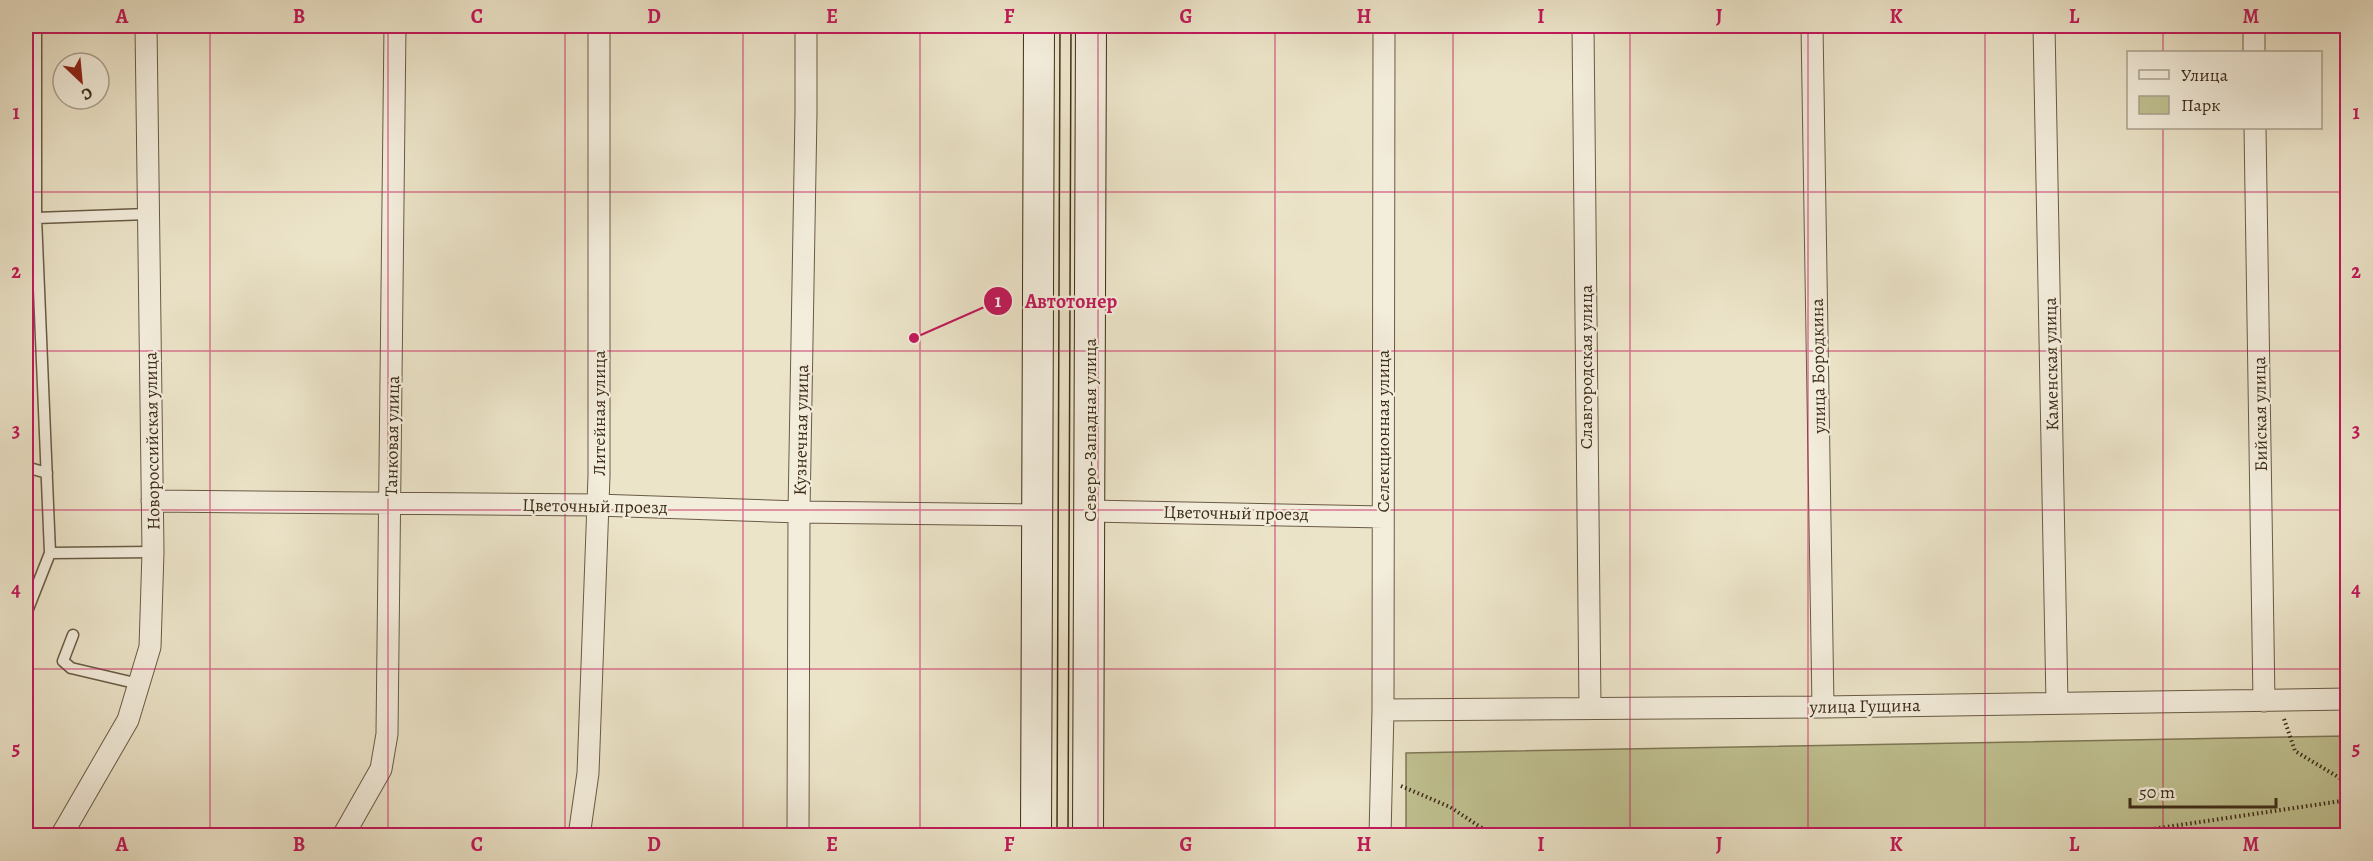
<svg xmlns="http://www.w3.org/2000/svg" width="2373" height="861" viewBox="0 0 2373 861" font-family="Alegreya,serif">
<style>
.green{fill:#c0c191;stroke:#7f7755;stroke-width:1.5}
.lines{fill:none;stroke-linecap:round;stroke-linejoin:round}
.lane-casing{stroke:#6a5b45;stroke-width:13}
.street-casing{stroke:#6a5b45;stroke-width:23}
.secondary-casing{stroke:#3e2d19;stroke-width:32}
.path{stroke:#3e2d19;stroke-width:4;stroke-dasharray:1.5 3;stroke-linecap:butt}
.lane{stroke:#f3eddc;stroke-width:10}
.street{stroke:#f3eddc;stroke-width:21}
.secondary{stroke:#f3eddc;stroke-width:30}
.tram{stroke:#3e2d19;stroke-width:1.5}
.grid{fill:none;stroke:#c2185b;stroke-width:1.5;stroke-opacity:0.55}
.labels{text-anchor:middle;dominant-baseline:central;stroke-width:4.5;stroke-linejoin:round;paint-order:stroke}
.street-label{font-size:18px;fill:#3e2d19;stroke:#f3eddc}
.leader{fill:none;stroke:#c2185b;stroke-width:2}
.callout-dot{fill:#c2185b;stroke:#f3eddc;stroke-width:2}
.mark-label{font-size:18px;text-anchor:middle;font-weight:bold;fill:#fff}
.callout-label{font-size:20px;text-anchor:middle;font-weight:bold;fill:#c2185b;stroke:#f3eddc;stroke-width:4.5;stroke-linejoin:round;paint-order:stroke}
.neatline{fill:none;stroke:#c2185b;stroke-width:2}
.grid-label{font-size:20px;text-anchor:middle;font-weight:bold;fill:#c2185b}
</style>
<rect width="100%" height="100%" fill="#ece4c9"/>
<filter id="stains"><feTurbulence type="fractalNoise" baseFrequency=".00333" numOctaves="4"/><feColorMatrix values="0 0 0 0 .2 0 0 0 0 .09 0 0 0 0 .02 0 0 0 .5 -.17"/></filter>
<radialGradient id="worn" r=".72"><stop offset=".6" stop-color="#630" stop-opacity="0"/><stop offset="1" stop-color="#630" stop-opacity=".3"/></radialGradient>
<path class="green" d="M2347 736V835H1406V753Z"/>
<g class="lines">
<g class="lane-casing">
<path id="lane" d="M36 218 148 214
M26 467 47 473
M50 553 153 552
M26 614 50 553 36 218V26
M73 635 63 661 71 668 139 684"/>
</g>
<g class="street-casing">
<path id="street" d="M1583 26 1590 708
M1812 26 1823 707
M2044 26 2057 703
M2254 26V52
M2255 128 2264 701
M152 501 597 505 799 512 1037 515
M1090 511 1383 517
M1383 710 1823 707 2348 699
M61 836 128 720 150 647 153 552 146 26
M343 836 381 769 387 734 395 26
M579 836 588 773 599 476V26
M798 836 799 512 806 113V26
M1380 836 1383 710 1384 26"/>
</g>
<g class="secondary-casing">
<path id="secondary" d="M1036 836 1039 26
M1088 836 1091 26"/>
</g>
<path class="path" d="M2284 719 2295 751 2348 783
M1401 786 1450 807 1494 836
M1732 836 2119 834 2348 800"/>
<use href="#lane" class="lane"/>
<use href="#street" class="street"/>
<use href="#secondary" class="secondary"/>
<path class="tram" d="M1057 836 1060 26
M1068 836 1071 26"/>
</g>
<path class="grid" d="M210 26V836M388 26V836M565 26V836M743 26V836M920 26V836M1098 26V836M1275 26V836M1453 26V836M1630 26V836M1808 26V836M1985 26V836M2163 26V52M2163 128V836M26 192H2348M26 351H2348M26 510H2348M26 669H2348"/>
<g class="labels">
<g class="street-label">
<text transform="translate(2051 364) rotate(-91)">Каменская улица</text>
<text transform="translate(1818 366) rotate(-91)">улица Бородкина</text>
<text transform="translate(1586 367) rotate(-90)">Славгородская улица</text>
<text transform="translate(599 413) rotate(-90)">Литейная улица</text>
<text transform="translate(2260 414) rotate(-91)">Бийская улица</text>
<text transform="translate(801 430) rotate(-89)">Кузнечная улица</text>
<text transform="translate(1090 430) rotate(-90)">Северо-Западная улица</text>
<text transform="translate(1383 431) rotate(-90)">Селекционная улица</text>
<text transform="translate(392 436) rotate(-89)">Танковая улица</text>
<text transform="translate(152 441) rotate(-91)">Новороссийская улица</text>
<text transform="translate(595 506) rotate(1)">Цветочный проезд</text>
<text transform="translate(1236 513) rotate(1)">Цветочный проезд</text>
<text transform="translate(1865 706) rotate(-1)">улица Гущина</text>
</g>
</g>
<path class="leader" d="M914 338L998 301"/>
<g class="callout-dot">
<circle cx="914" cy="338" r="6"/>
<circle cx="998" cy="301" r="15"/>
</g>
<g class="mark-label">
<text x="998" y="307">1</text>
</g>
<g class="callout-label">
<text x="1071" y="308">Автотонер</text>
</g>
<rect width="2373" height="861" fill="none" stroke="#ece4c9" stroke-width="66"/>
<rect x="2127" y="51" width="195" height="78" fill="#f3eddc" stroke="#aba08e" stroke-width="1.5"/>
<rect x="2139" y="70" width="30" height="9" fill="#f3eddc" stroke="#aba08e" stroke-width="1.5"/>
<text x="2181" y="81" font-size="18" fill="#3e2d19">Улица</text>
<rect x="2139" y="96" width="30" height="18" fill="#c0c191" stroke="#aba08e" stroke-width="1.5"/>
<text x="2181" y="111" font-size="18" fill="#3e2d19">Парк</text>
<g transform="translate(81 81) rotate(154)"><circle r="28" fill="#f3eddc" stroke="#aba08e" stroke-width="1.5"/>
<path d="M0-4.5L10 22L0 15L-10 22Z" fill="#8f2418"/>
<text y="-9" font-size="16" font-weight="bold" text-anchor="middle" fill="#3e2d19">С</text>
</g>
<path d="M2130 798v9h146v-9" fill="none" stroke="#3e2d19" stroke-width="3"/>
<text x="2139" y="798" font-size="18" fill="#3e2d19" stroke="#f3eddc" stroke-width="4.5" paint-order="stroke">50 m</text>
<rect x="33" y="33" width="2307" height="795" class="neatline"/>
<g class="grid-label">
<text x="122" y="23">A</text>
<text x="299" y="23">B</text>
<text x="477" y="23">C</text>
<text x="654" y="23">D</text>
<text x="832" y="23">E</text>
<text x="1009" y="23">F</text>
<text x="1186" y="23">G</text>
<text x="1364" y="23">H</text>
<text x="1541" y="23">I</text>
<text x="1719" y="23">J</text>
<text x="1896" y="23">K</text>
<text x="2074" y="23">L</text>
<text x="2251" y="23">M</text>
<text x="16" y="119">1</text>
<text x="2356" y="119">1</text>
<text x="16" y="278">2</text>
<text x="2356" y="278">2</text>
<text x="16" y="437">3</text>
<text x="2356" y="437">3</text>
<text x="16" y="596">4</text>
<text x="2356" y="596">4</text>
<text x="16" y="755">5</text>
<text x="2356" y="755">5</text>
<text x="122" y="851">A</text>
<text x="299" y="851">B</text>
<text x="477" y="851">C</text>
<text x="654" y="851">D</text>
<text x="832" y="851">E</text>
<text x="1009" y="851">F</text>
<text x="1186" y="851">G</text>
<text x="1364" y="851">H</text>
<text x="1541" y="851">I</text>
<text x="1719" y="851">J</text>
<text x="1896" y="851">K</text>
<text x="2074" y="851">L</text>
<text x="2251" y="851">M</text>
</g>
<rect width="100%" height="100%" filter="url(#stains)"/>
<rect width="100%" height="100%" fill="url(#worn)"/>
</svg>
